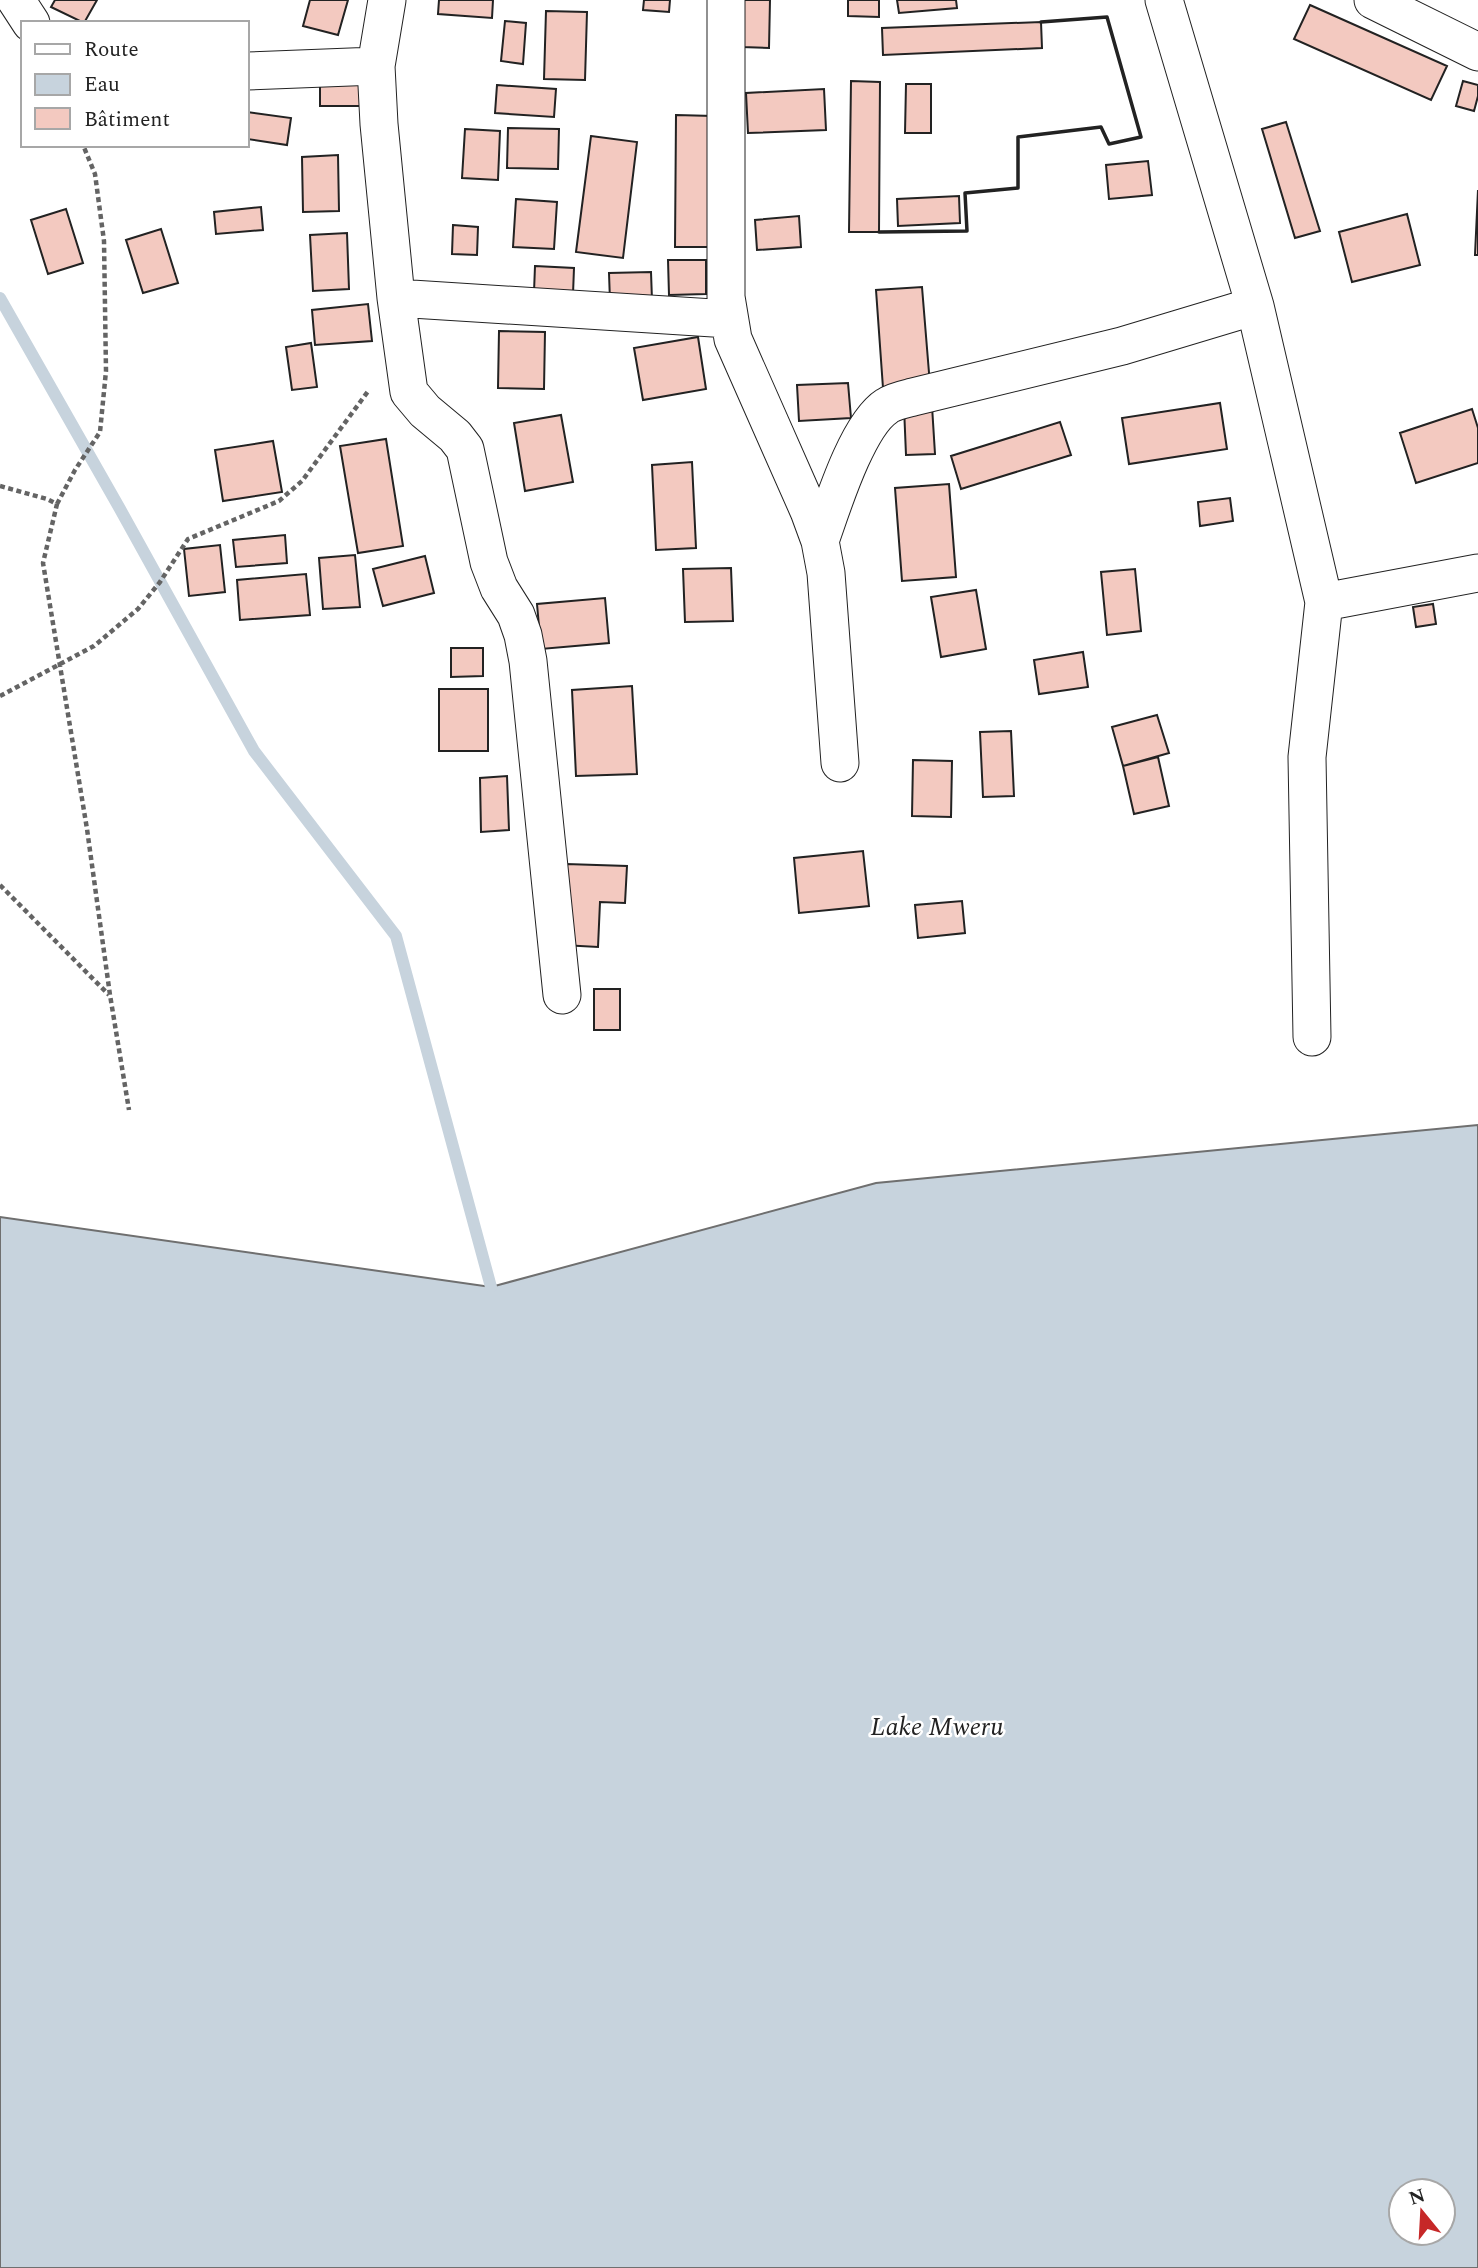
<svg xmlns="http://www.w3.org/2000/svg" width="1478" height="2268" viewBox="0 0 1478 2268" font-family="Spectral,serif">
<style>
.water{fill:#c7d3dd;stroke:#6f6f6f;stroke-width:2;fill-rule:evenodd}
.lines{fill:none;stroke-linecap:round;stroke-linejoin:round}
.stream{stroke:#c7d3dd;stroke-width:12}
.building{fill:#f3c9c0;stroke:#222;stroke-width:2}
.street-casing{stroke:#222;stroke-width:39}
.path{stroke:#646464;stroke-width:4.5;stroke-dasharray:5 3.5;stroke-linecap:butt}
.street{stroke:#fff;stroke-width:37}
.wall{stroke:#222;stroke-width:3.5}
.labels{text-anchor:middle;dominant-baseline:central;stroke-width:5;stroke-linejoin:round;paint-order:stroke}
.water-label{font-size:26px;font-style:italic;fill:#222;stroke:#fff}
</style>
<rect width="100%" height="100%" fill="#fff"/>
<path class="water" d="M1478 1125V2268H0V1217L491 1287 876 1183ZM1401 2191H1443V2233H1401Z"/>
<g class="lines">
<path class="stream" d="M0 298 120 509 254 751 396 936 491 1287"/>
</g>
<path class="building" d="M55 0H97L84 23 51 7Z
M310 0H348L338 35 303 26Z
M439 0H493L492 18 438 14Z
M644 0H670L669 12 643 10Z
M744 0H770L769 48 742 47Z
M848 0H879V17L848 16Z
M897 0H956L957 8 899 13Z
M1310 5 1447 66 1431 100 1294 39Z
M546 11 587 12 585 80 544 79Z
M505 21 526 23 523 64 501 61Z
M1041 22 1042 48 883 55 882 28Z
M320 80 365 81V106H320Z
M851 81 880 82 879 232H849Z
M1463 81 1478 85V96L1474 111 1456 106Z
M906 84H931V133H905Z
M497 85 556 89 554 117 495 113Z
M824 89 826 130 748 133 746 93Z
M247 112 291 118 287 145 247 139Z
M676 115 713 116V247H675Z
M1286 122 1320 231 1295 238 1262 129Z
M508 128 559 129 558 169 507 168Z
M465 129 500 131 498 180 462 178Z
M591 136 637 142 623 258 576 252Z
M338 155 339 211 303 212 302 157Z
M1148 161 1152 195 1109 199 1106 165Z
M1478 190V255H1475Z
M959 196 960 223 898 226 897 199Z
M516 199 557 202 554 249 513 247Z
M261 207 263 230 216 234 214 212Z
M66 209 83 263 48 274 31 220Z
M1407 214 1420 265 1352 282 1339 232Z
M799 216 801 247 757 250 755 220Z
M453 225 478 227 477 255 452 254Z
M161 229 178 283 143 293 126 240Z
M347 233 349 289 313 291 310 235Z
M668 260H706V294L669 295Z
M535 266 574 268 573 294 534 292Z
M651 272 652 300 610 301 609 273Z
M922 287 930 385 883 388 876 290Z
M368 304 372 341 315 345 312 310Z
M499 331 545 332 544 389 498 388Z
M698 337 706 389 643 400 634 348Z
M311 343 317 387 292 390 286 347Z
M848 383 851 418 799 421 797 385Z
M1220 403 1227 449 1129 464 1122 418Z
M932 406 935 454 906 455 904 407Z
M1472 409 1478 428V463L1416 483 1400 433Z
M561 415 573 482 525 491 514 423Z
M1060 422 1071 455 961 489 951 456Z
M386 439 403 546 358 553 340 446Z
M273 441 282 492 223 501 215 450Z
M692 462 696 548 656 550 652 465Z
M949 484 956 577 902 581 895 488Z
M1230 498 1233 521 1200 526 1198 502Z
M285 535 287 563 236 567 233 540Z
M220 545 225 592 189 596 184 549Z
M355 555 360 607 323 609 319 558Z
M425 556 434 593 383 606 373 569Z
M731 568 733 621 685 622 683 569Z
M1135 569 1141 631 1107 635 1101 572Z
M306 574 310 615 240 620 237 580Z
M976 590 986 649 941 657 931 597Z
M605 598 609 643 541 649 537 604Z
M1433 604 1436 624 1416 627 1413 607Z
M451 648H483V676L451 677Z
M1083 652 1088 687 1039 694 1034 660Z
M632 686 637 774 576 776 572 690Z
M439 689H488V751H439Z
M1157 715 1169 753 1123 766 1112 727Z
M1011 731 1014 796 983 797 980 732Z
M1158 757 1169 806 1134 814 1123 766Z
M913 760 952 761 951 817 912 816Z
M507 776 509 830 481 832 480 778Z
M863 851 869 906 799 913 794 858Z
M566 864 627 866 625 903 600 902 598 947 562 945Z
M962 901 965 933 918 938 915 905Z
M594 989H620V1030H594Z"/>
<g class="lines">
<g class="street-casing">
<path id="street" d="M16 0 31 23
M387 0 376 66 379 124 396 298 409 392 425 411 455 436 465 449 489 562 499 588 516 615 523 635 528 661 562 995
M726 0V297L733 339 809 511 820 541 826 573 840 763
M1164 0 1255 306 1324 602 1307 757 1312 1037
M1373 0 1478 52
M247 71 376 66
M396 298 729 319
M820 541C832 507 857 425 887 406 894 401 905 399 913 397L1122 346 1255 306
M1324 602 1478 573"/>
</g>
<path class="path" d="M0 486 47 499 57 504 43 563 87 829 110 995 129 1110
M57 504 75 470 100 432 106 371 104 241 95 174 83 145
M0 696 94 646 138 609 160 582 188 539 279 501 302 481 369 390
M0 885 109 995"/>
<use href="#street" class="street"/>
<path class="wall" d="M879 232 967 231 965 193 1018 188V137L1101 127 1109 144 1141 137 1107 17 1041 22"/>
</g>
<g class="labels">
<g class="water-label">
<text x="937" y="1727">Lake Mweru</text>
</g>
</g>
<rect x="21" y="21" width="228" height="126" fill="#ffffff" stroke="#a7a7a7" stroke-width="2"/>
<rect x="35" y="44" width="35" height="10" fill="#ffffff" stroke="#a7a7a7" stroke-width="2"/>
<text x="84" y="56" font-size="21" fill="#222222">Route</text>
<rect x="35" y="74" width="35" height="21" fill="#c7d3dd" stroke="#a7a7a7" stroke-width="2"/>
<text x="84" y="91" font-size="21" fill="#222222">Eau</text>
<rect x="35" y="108" width="35" height="21" fill="#f3c9c0" stroke="#a7a7a7" stroke-width="2"/>
<text x="84" y="126" font-size="21" fill="#222222">Bâtiment</text>
<g transform="translate(1422 2212) rotate(342)"><circle r="33" fill="#ffffff" stroke="#a7a7a7" stroke-width="2"/>
<path d="M0-5L12 26L0 18L-12 26Z" fill="#c62828"/>
<text y="-10" font-size="19" font-weight="bold" text-anchor="middle" fill="#222222">N</text>
</g>
</svg>
